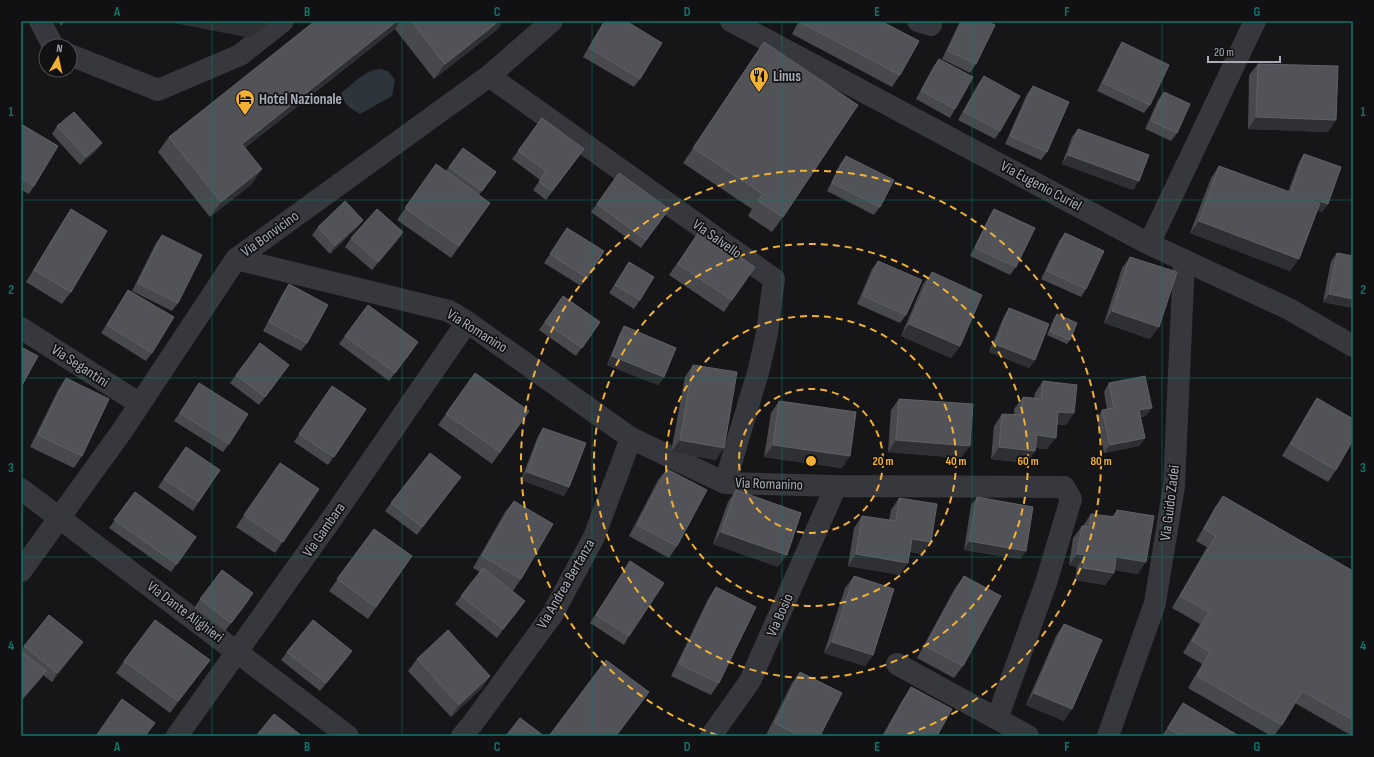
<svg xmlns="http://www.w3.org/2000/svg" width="1374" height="757" viewBox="0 0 1374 757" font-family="'Sofia Sans Condensed',sans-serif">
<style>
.water{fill:#2c353c}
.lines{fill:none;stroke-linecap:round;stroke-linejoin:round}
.minor{stroke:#37383d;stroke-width:22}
.wall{fill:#47494d}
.shaded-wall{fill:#2f3033}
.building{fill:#525359;stroke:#5f6168}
.grid{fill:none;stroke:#0f766e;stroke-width:1;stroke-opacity:0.55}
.ring{fill:none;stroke:#f2b134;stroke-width:2;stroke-dasharray:7 5}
.labels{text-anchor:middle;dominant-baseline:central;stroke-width:3.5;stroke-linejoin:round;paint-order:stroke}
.poi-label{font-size:15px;font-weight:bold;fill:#a8adb8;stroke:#111113;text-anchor:start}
.street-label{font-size:15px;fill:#a8adb8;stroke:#111113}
.centre{fill:#f2b134;stroke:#111113;stroke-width:2}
.ring-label{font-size:12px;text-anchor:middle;font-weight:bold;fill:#f2b134;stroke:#111113;stroke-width:3.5;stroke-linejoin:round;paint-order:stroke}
.neatline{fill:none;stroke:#0f766e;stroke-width:1.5}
.grid-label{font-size:13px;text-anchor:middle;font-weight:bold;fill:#0f766e}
</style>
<rect width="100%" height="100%" fill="#161618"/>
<path class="water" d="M380 69 388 71 395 80 392 96 360 114C350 108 344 105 341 93 353 84 365 70 380 69Z"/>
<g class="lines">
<path class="minor" d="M40 21 53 46
M731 21 1149 244 1289 309 1353 346
M918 21 931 25
M70 55 158 90 240 55 283 21
M489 76 774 279 767 333 759 369 725 483
M1149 244 1255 21
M236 259 449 311 467 322 631 438 725 483 836 486 1064 487 1071 499 1046 583 997 719
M21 328 140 404
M21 489 348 736
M21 571 122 431 236 259 489 76 552 21
M897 664 1028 736
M177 736 330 521 467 322
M462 736 473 723 552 615 594 537 631 438
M711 736 750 681 836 486
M1108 736 1155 603 1174 486 1184 261"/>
</g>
<path class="wall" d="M58 21H65L61 26Z
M315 21H503L498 29 434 79 395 29 245 148 252 184 210 217 158 152 169 137Z
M604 21H626L640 79 634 87 583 57Z
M799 21H881L900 75 892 87 792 34Z
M960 21H986L976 64 970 73 942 59Z
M764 42 783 217 772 232 748 216 752 209 683 163Z
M1122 42 1150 105 1144 113 1097 91 1117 50Z
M939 59 955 109 950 118 916 99 933 67Z
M1258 64 1328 132 1248 129 1249 75Z
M984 76 1000 131 995 139 958 120 978 84Z
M1033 86 1047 152 1041 160 1005 144 1027 94Z
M1164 92 1177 133 1171 141 1145 129 1158 100Z
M542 118 584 149 546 200 533 190 540 180 512 159Z
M21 124 34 186 29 194 21 190Z
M57 126 102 143 96 151 80 165 52 134Z
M1078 129 1133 190 1062 164 1072 137Z
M463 148 496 172 479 195 490 203 451 258 397 220 436 164 446 171Z
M1304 154 1328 204 1322 212 1317 210 1290 271 1190 233 1211 178 1219 166 1288 192 1299 162Z
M846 156 880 207 874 215 827 191 840 164Z
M619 173 669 209 641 248 591 212Z
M71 209V292L62 304 26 282 63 221Z
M994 209 1016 267 1010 275 970 256 989 217Z
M363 220 357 228 330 254 312 235 318 227Z
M567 228 587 278 581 286 544 263Z
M700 230 732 300 724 312 669 275Z
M1065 233 1086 289 1081 297 1041 279 1059 241Z
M162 235 178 303 172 311 132 291 156 243Z
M351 238 398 240 372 270 345 247Z
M1337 253 1353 308 1323 302 1331 261Z
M1130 257 1150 339 1104 323 1122 268Z
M878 261 906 315 900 323 857 304 872 269Z
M629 262 640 300 634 309 609 293Z
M932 272 960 346 951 358 901 336 923 284Z
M289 284 307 343 301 351 263 331 283 293Z
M128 290 152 353 146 361 101 333Z
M563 296 600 322 576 356 539 330Z
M1009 308 1035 360 1029 368 989 352 1004 316Z
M1057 314 1070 340 1067 344 1047 335 1054 318Z
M624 326 664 377 658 385 607 365 619 335Z
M345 336 412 351 389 381 339 344Z
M693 365 716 460 671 452 685 377Z
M283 373 259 405 230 383 236 375Z
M475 373 529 411 492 464 438 425Z
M66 378 82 456 74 468 30 447 58 390Z
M1043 381 1066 425 1057 424 1047 449 1036 448 1035 451 1027 463 991 459 994 426 1002 414 1014 415V409L1023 397 1034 398 1035 393Z
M199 383 229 444 223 452 174 421Z
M1109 383 1146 416 1140 417 1145 438 1139 446 1104 453 1097 419 1102 410 1107 409 1104 392Z
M332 386 366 409 328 465 294 442Z
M1317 398 1336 470 1328 482 1282 456 1309 410Z
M899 399 961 458 888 452 891 410Z
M779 401 842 468 764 457 771 413Z
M543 428 569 487 564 496 521 480 538 436Z
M186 447 220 470 193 511 158 487Z
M280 463 319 489 275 553 236 527Z
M667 469 677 546 669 558 629 536 658 480Z
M455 485 417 535 385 511 391 503Z
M736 490 778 567 713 544 728 502Z
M135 492 196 537 171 572 109 528Z
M1223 496 1353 571V736H1352L1295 703 1282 725 1274 736H1271L1188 688 1202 664 1183 653 1200 624 1172 608 1207 547 1196 541 1215 507Z
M977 497 1026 551 1020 559 964 550 971 505Z
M899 498 931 542 923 554 910 552 900 575 848 566 854 528 862 516 889 520 891 510Z
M514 501 521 579 513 591 508 588 525 601 497 638 455 604 480 572 473 568 505 512Z
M1117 510 1138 574 1114 570V573L1105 585 1075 580 1077 567 1069 565 1073 538 1082 526H1083L1091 514 1112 517Z
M374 529 412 556 368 619 329 591Z
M630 561 629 636 624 645 590 623Z
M854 576 873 655 865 666 824 653 845 588Z
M964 576 963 666 954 678 917 658 955 588Z
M716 587 719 683 711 695 671 676 708 599Z
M200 599 248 602 225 631 194 608Z
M1064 624V721L1026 705 1056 636Z
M24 646 77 650 52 682 43 675 40 680 21 650Z
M287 652 346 659 320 691 281 660Z
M417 659 490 676 482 688 451 717 408 671Z
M210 660 170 713 116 673 124 661Z
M800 672 820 736H768L766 735 792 683Z
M911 687 937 736H882L903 699Z
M1183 703 1239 736H1162L1175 715Z"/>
<path class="shaded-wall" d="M163 21H271L251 38Z
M397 21H400L395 29 231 159 242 144Z
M499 21H503L498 29 434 79 445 64Z
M1256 117 1336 120 1328 132 1248 129Z
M102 143 96 151 80 165 86 157Z
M1068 155 1139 181 1133 190 1062 164Z
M262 169 252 184 210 217 221 202Z
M1291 191 1328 204 1322 212 1285 199Z
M363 220 357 228 330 254 335 246Z
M1199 221 1299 259 1290 271 1190 233Z
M403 232 398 240 372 270 378 262Z
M1329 294 1353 299V308L1323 302Z
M1112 311 1159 327 1150 339 1104 323Z
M909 324 960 346 951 358 901 336Z
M995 344 1035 360 1029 368 989 352Z
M612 356 664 377 658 385 607 365Z
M1152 408 1146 416 1133 419 1139 410Z
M1058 412 1074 413 1066 425 1050 424Z
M1037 435 1056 438 1047 449 1029 447Z
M1145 438 1139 446 1104 453 1110 445Z
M680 440 724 448 716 460 671 452Z
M896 440 970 446 961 458 888 452Z
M773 445 850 456 842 468 764 457Z
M999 447 1035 451 1027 463 991 459Z
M527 472 569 487 564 496 521 480Z
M461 477 455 485 417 535 422 527Z
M721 532 787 555 778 567 713 544Z
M912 539 931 542 923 554 904 551Z
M969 541 1026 551 1020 559 964 550Z
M856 554 908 563 900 575 848 566Z
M1077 554 1085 555 1077 567 1069 565Z
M1116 557 1146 562 1138 574 1108 569Z
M1083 568 1114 573 1105 585 1075 580Z
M253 593 248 602 225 631 231 623Z
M525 601 519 610 497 638 503 629Z
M83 642 77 650 52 682 57 673Z
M832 642 873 655 865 666 824 653Z
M352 651 346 659 320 691 326 683Z
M210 660 201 672 170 713 178 701Z
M46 671 40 680 21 702V700Z
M490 676 482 688 451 717 459 705Z
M1034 693 1072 709 1064 721 1026 705Z"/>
<path class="building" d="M254 21H263L262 22Z
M315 21H397L242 144 262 169 221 202 169 137Z
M411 21H499L445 64Z
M605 21H626L662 43 640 79 589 48Z
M801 21H881L919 41 900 75 800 22Z
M962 21H986L995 25 976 64 948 51Z
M764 42 858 105 783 217 758 201 763 194 693 148Z
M1122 42 1169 65 1150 105 1103 83Z
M939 59 973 77 955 109 921 91Z
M1258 64 1338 66 1336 120 1256 117Z
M984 76 1020 96 1000 131 964 112Z
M1033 86 1069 102 1047 152 1010 136Z
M1164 92 1190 104 1177 133 1151 121Z
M74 112 102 143 86 157 57 126Z
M542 118 584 149 552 191 539 182 546 171 518 151Z
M21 124 58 146 34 186 21 178Z
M1078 129 1149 155 1139 181 1068 155Z
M463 148 496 172 482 191 449 167Z
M1304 154 1341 167 1328 204 1291 191Z
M846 156 894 180 880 207 832 183Z
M436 164 490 203 459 246 405 208Z
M1219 166 1320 203 1299 259 1199 221Z
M619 173 669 209 646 240 597 204Z
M345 201 363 220 335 246 318 227Z
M71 209 107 231 71 292 34 270Z
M377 209 403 232 378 262 351 238Z
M994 209 1035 228 1016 267 975 248Z
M567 228 604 251 587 278 550 254Z
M700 230 755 267 732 300 678 264Z
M1065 233 1104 251 1086 289 1047 271Z
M162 235 202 255 178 303 138 283Z
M1337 253 1353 256V299L1329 294Z
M1130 257 1177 272 1159 327 1112 311Z
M878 261 922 280 906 315 863 296Z
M629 262 654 277 640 300 615 285Z
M932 272 982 295 960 346 909 324Z
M289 284 328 305 307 343 269 322Z
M128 290 174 317 152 353 107 325Z
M563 296 600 322 582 348 545 322Z
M368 305 418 342 395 373 345 336Z
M1009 308 1049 324 1035 360 995 344Z
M1057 314 1077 323 1070 340 1050 331Z
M624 326 676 348 664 377 612 356Z
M260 343 289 365 265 397 236 375Z
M21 347 38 356 21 387Z
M693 365 737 372 724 448 680 440Z
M475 373 529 411 500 452 446 414Z
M1145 376 1152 408 1139 410 1145 438 1110 445 1102 410 1114 408 1109 383Z
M66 378 109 399 82 456 38 435Z
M1043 381 1077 385 1074 413 1058 412 1056 438 1037 435 1035 451 999 447 1002 414 1021 415 1023 397 1041 399Z
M199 383 248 414 229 444 180 413Z
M332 386 366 409 334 457 299 434Z
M1317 398 1353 419V440L1336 470 1291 444Z
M899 399 973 404 970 446 896 440Z
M779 401 856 412 850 456 773 445Z
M543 428 586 443 569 487 527 472Z
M186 447 220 470 198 502 164 479Z
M430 453 461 477 422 527 391 503Z
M280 463 319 489 283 542 244 515Z
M667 469 707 490 677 546 637 525Z
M736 490 801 513 787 555 721 532Z
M135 492 196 537 177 564 114 520Z
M1223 496 1353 571V720L1302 691 1282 725 1197 676 1210 652 1192 641 1209 612 1180 596 1216 536 1204 529Z
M977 497 1033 507 1026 551 969 541Z
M899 498 937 504 931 542 912 539 908 563 856 554 862 516 896 521Z
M514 501 553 524 521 579 482 556Z
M1117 510 1154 516 1146 562 1116 557 1114 573 1083 568 1085 555 1077 554 1082 526 1089 527 1091 514 1116 517Z
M374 529 412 556 376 607 337 579Z
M630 561 664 583 629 636 596 615Z
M483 568 525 601 503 629 461 596Z
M222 570 253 593 231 623 200 599Z
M854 576 894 589 873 655 832 642Z
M964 576 1001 596 963 666 925 646Z
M716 587 756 607 719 683 679 664Z
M49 615 83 642 57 673 24 646Z
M155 620 210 660 178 701 124 661Z
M313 620 352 651 326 683 287 652Z
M1064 624 1102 640 1072 709 1034 693Z
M448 630 490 676 459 705 417 659Z
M21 651 46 671 21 700Z
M606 660 649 692 616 736H549Z
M800 672 842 693 820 736H800L775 723Z
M911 687 952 709 937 736H884Z
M122 699 155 723 145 736H96Z
M1183 703 1239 736H1181L1168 728Z
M274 714 302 736H256Z
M520 718 544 736H506Z"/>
<path class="grid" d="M212 21V736M402 21V736M592 21V736M782 21V736M972 21V736M1162 21V736M21 200H1353M21 378H1353M21 557H1353"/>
<g class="ring">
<circle cx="811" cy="461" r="72"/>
<circle cx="811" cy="461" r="145"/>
<circle cx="811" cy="461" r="217"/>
<path d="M717 735A290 290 0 1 1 905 735"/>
</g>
<defs>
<g id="restaurant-pin" transform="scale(1)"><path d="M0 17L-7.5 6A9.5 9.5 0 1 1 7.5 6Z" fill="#f2b134" stroke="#111113"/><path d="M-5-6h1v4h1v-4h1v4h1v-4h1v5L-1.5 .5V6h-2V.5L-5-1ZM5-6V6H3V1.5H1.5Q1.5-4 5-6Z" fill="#111"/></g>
<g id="hotel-pin" transform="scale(1)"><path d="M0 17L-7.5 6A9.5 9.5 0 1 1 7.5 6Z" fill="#f2b134" stroke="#111113"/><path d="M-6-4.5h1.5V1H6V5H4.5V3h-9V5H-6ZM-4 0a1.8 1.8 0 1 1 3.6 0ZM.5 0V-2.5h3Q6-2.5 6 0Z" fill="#111"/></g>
</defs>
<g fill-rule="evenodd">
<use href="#restaurant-pin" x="759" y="76"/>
<use href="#hotel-pin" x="245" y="99"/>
</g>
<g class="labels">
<g class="poi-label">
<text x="773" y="76">Linus</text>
<text x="259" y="99">Hotel Nazionale</text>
</g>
<g class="street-label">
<text transform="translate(1041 186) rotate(28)">Via Eugenio Curiel</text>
<text transform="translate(270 234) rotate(-36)">Via Bonvicino</text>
<text transform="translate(717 239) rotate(35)">Via Salvello</text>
<text transform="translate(477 331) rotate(32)">Via Romanino</text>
<text transform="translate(80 366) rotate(33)">Via Segantini</text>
<text transform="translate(769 484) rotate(2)">Via Romanino</text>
<text transform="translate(1170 503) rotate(-83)">Via Guido Zadei</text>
<text transform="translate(324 530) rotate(-55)">Via Gambara</text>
<text transform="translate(566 584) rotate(-60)">Via Andrea Bertanza</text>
<text transform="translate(185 612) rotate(37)">Via Dante Alighieri</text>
<text transform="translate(780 615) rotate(-66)">Via Bosio</text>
</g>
</g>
<circle cx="811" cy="461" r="6" class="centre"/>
<g class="ring-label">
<text x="883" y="465">20 m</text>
<text x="956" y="465">40 m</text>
<text x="1028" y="465">60 m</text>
<text x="1101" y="465">80 m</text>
</g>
<rect width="1374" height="757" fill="none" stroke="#111113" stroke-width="44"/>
<g transform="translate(58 58) rotate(9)"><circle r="19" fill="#111113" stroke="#4d4f55"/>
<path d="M0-3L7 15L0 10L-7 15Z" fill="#f2b134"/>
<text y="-6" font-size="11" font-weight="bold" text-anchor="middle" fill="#a8adb8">N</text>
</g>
<path d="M1208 56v6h72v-6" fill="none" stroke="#a8adb8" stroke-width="2"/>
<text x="1214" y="56" font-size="12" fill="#a8adb8" stroke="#111113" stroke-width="3" paint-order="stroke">20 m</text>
<rect x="22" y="22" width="1330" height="713" class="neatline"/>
<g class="grid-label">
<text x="117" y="16">A</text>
<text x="307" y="16">B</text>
<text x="497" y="16">C</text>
<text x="687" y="16">D</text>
<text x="877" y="16">E</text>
<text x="1067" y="16">F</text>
<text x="1257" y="16">G</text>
<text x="11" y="116">1</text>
<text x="1363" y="116">1</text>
<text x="11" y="294">2</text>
<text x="1363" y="294">2</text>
<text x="11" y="472">3</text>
<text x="1363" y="472">3</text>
<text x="11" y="650">4</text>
<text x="1363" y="650">4</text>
<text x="117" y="751">A</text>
<text x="307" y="751">B</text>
<text x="497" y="751">C</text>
<text x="687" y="751">D</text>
<text x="877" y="751">E</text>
<text x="1067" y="751">F</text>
<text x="1257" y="751">G</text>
</g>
</svg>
